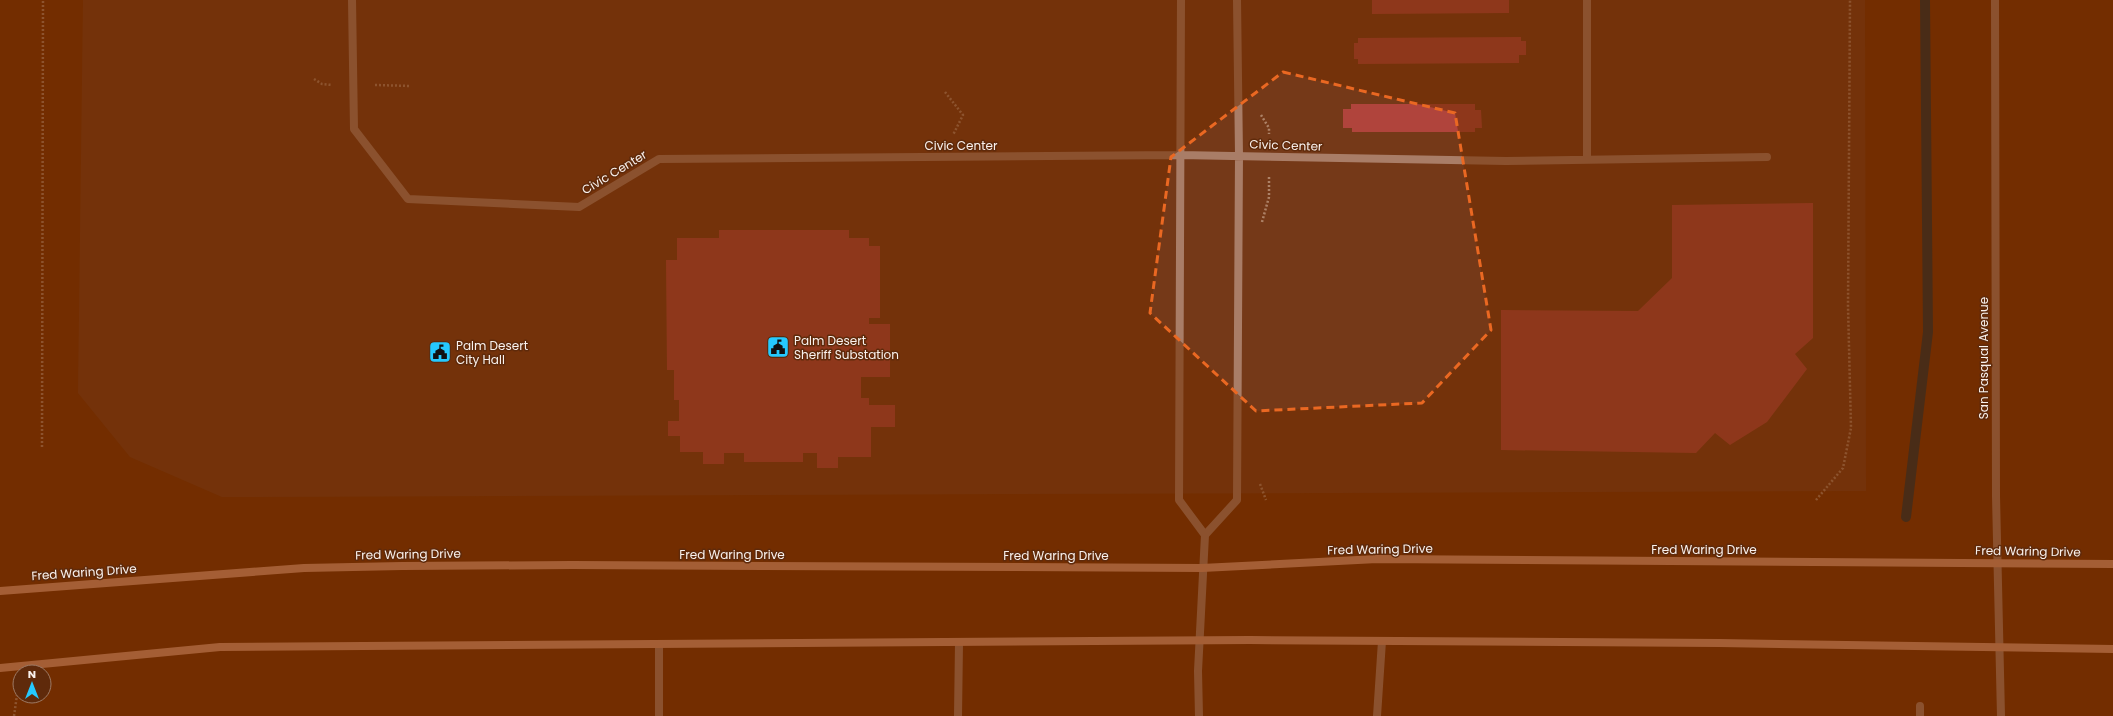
<svg xmlns="http://www.w3.org/2000/svg" width="2113" height="716" viewBox="0 0 2113 716" font-family="Poppins,sans-serif">
<style>
.built{fill:#753918}
.lines{fill:none;stroke-linecap:round;stroke-linejoin:round}
.stream{stroke:#182b33;stroke-width:10}
.building{fill:#b0443c}
.path{stroke:#ad8267;stroke-width:2.5;stroke-dasharray:2 2;stroke-linecap:butt}
.lane{stroke:#a97d67;stroke-width:8}
.street{stroke:#a97d67;stroke-width:8}
.secondary{stroke:#e09a77;stroke-width:8}
.marked{fill:none;stroke:#ea6822;stroke-width:3;stroke-dasharray:8 5;stroke-linejoin:round}
.labels{text-anchor:middle;dominant-baseline:central;stroke-width:3;stroke-linejoin:round;paint-order:stroke}
.street-label{font-size:12px;fill:#f9f1ed;stroke:#5f2a0b}
.poi-label{font-size:12px;fill:#f9f1ed;stroke:#5f2a0b;text-anchor:start}
</style>
<rect width="100%" height="100%" fill="#732e00"/>
<path class="built" d="M83 0H1865L1866 491 222 497 130 457 78 393Z"/>
<g class="lines">
<path class="stream" d="M1906 517 1928 332 1925 0"/>
</g>
<path class="building" d="M1372 0H1509V13L1372 14Z
M1521 37V41H1526V55H1519V63L1358 64V59H1354V43H1358V38Z
M1351 104H1475V110H1481L1482 128H1475V132H1352V128H1343V109H1351Z
M1813 203V338L1795 354 1807 369 1767 422 1730 445 1715 433 1696 453 1501 450V310L1638 311 1672 278V205Z
M719 230H849V238H869V246H880V318H869V324H890V377H861V398H869V405H895V427H871V457H838V468H817V453H803V462H744V453H724V464H703V452H680V436H668V421H679V400H674V370H667L666 260H677V238H719Z"/>
<g class="lines">
<path class="path" d="M314 79 322 84 332 85
M375 85 411 86
M945 92 963 115 953 135
M1261 115 1269 128V134
M1262 222 1269 197V177
M42 447 43 0
M1260 484 1266 500
M1816 500 1843 468 1851 428 1848 306 1850 0
M14 716 17 695"/>
<path class="lane" d="M352 0 354 129 408 199 579 207 659 159 1180 155 1506 161 1767 157
M1181 0 1179 500 1205 535
M1587 0V159
M659 644V716
M1920 706V716
M958 716 959 643
M1199 716 1198 671 1205 535 1237 500 1239 155 1237 0
M1377 716 1382 641"/>
<path class="street" d="M1995 0 1996 496 2001 716"/>
<path class="secondary" d="M0 591 304 568 402 566 572 565 1202 568 1377 559 2113 564
M0 668 220 647 1250 640 1719 643 2113 649"/>
</g>
<path d="M0 0H2113V716H0ZM1283 72 1455 113 1491 330 1422 403 1256 411 1150 313 1171 157Z" fill="#732e00" fill-opacity=".55" fill-rule="evenodd"/>
<path class="marked" d="M1283 72 1455 113 1491 330 1422 403 1256 411 1150 313 1171 157Z"/>
<defs>
<g id="civic-square" transform="scale(1.15)"><rect x="-9" y="-9" width="18" height="18" rx="4" fill="#25c9fe" stroke="#5f2a0b"/><path d="M-.6-6.5H3V-4.5H.6V-3L4-1V1h2V6H-6V1h2V-1L-.6-3ZM-1.2 2.5V6h2.4V2.5Z" fill="#111"/></g>
</defs>
<g fill-rule="evenodd">
<use href="#civic-square" x="778" y="347"/>
<use href="#civic-square" x="440" y="352"/>
</g>
<g class="labels">
<g class="street-label">
<text x="961" y="145">Civic Center</text>
<text transform="translate(1286 145) rotate(2)">Civic Center</text>
<text transform="translate(614 172) rotate(-31)">Civic Center</text>
<text transform="translate(1983 358) rotate(-90)">San Pasqual Avenue</text>
<text transform="translate(1380 549) rotate(-1)">Fred Waring Drive</text>
<text x="1704" y="549">Fred Waring Drive</text>
<text transform="translate(2028 551) rotate(1)">Fred Waring Drive</text>
<text transform="translate(408 554) rotate(-1)">Fred Waring Drive</text>
<text x="732" y="554">Fred Waring Drive</text>
<text x="1056" y="555">Fred Waring Drive</text>
<text transform="translate(84 572) rotate(-4)">Fred Waring Drive</text>
</g>
<g class="poi-label">
<text x="794" y="340">Palm Desert<tspan x="794" dy="14">Sheriff Substation</tspan></text>
<text x="456" y="345">Palm Desert<tspan x="456" dy="14">City Hall</tspan></text>
</g>
</g>
<g transform="translate(32 684)"><circle r="19" fill="#5f2a0b" stroke="#9d7a65"/>
<path d="M0-3L7 15L0 10L-7 15Z" fill="#25c9fe"/>
<text y="-6" font-size="11" font-weight="bold" text-anchor="middle" fill="#f9f1ed">N</text>
</g>
</svg>
